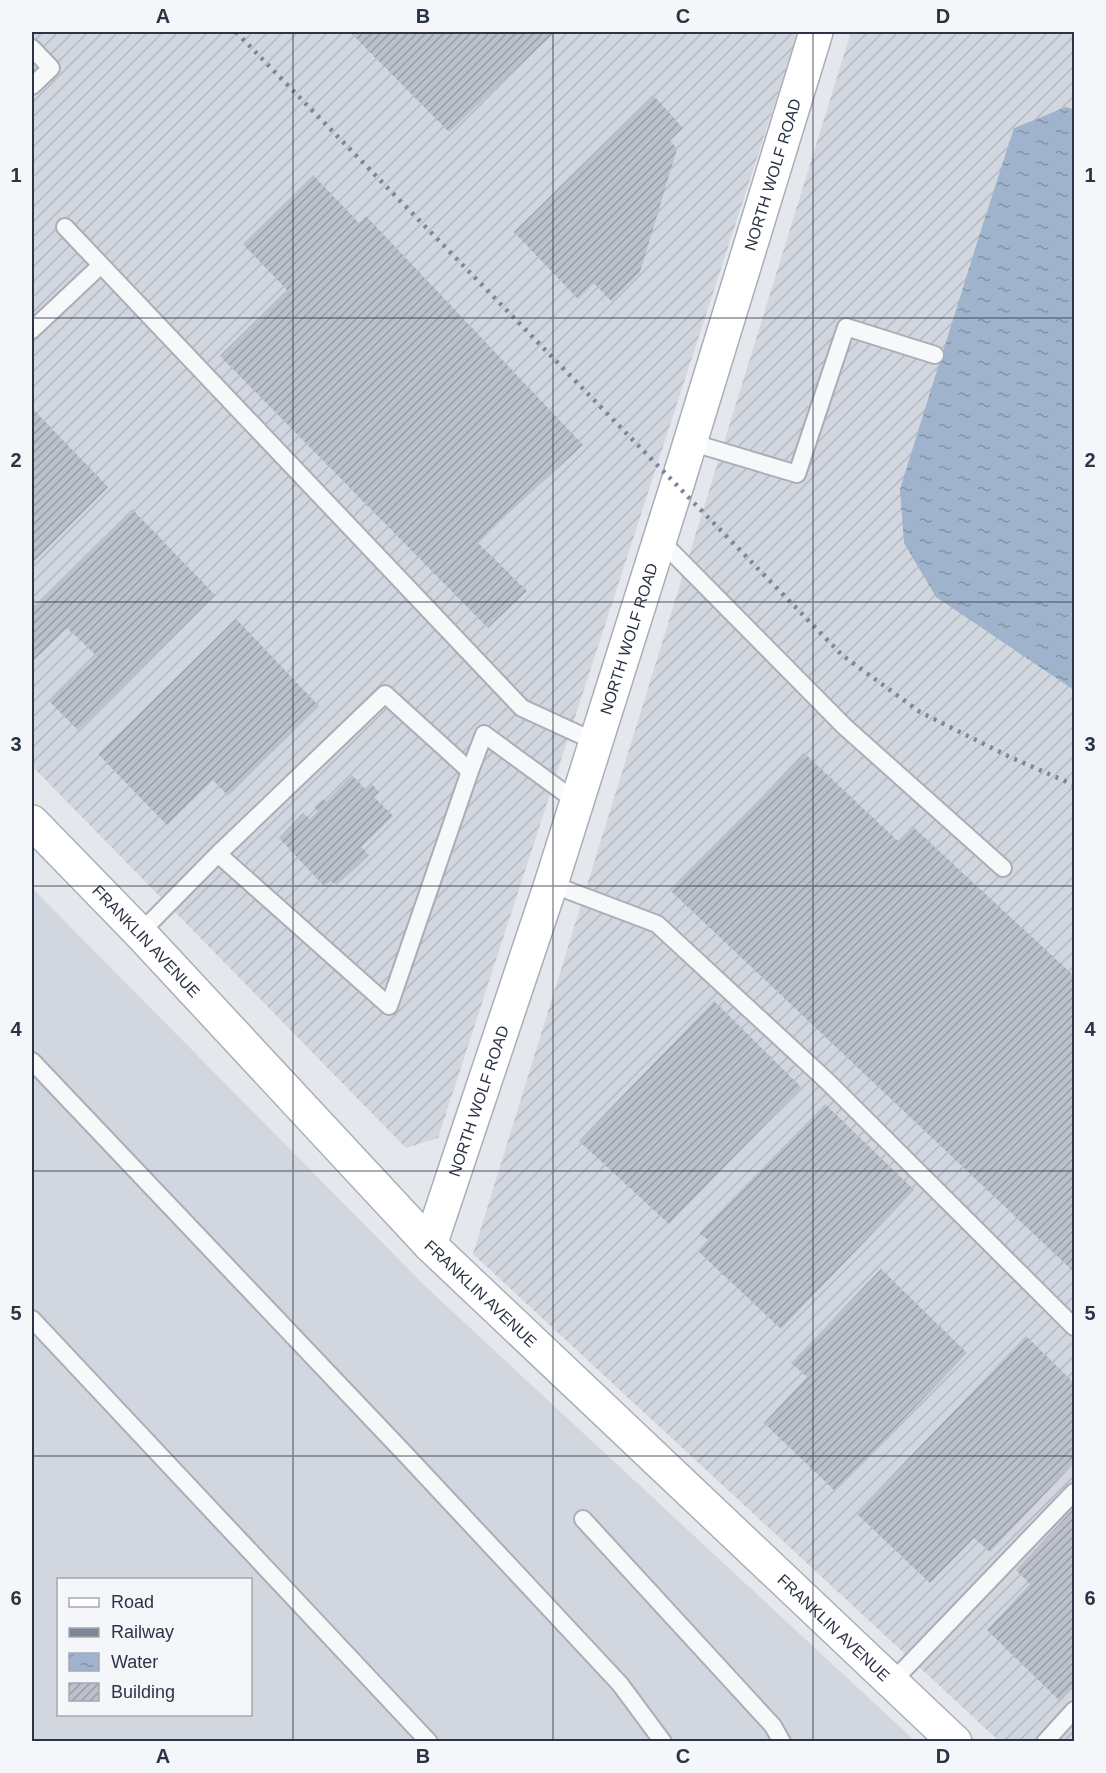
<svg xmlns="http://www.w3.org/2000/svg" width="1106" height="1773" viewBox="0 0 1106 1773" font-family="Helvetica,sans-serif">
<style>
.built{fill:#d2d6de;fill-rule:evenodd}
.industrial{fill:url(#industrial-furrows)}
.water{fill:url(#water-ripples)}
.building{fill:url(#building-hatch)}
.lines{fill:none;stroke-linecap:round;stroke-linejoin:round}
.service-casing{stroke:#a9aeb7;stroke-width:20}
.secondary-casing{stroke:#a9aeb7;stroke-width:36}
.service{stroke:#f7f8fa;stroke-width:16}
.secondary{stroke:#fff;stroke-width:33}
.rail{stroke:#7d8696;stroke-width:4.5;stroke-dasharray:3 6;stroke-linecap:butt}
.grid{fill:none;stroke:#2b3445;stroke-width:1.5;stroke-opacity:0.55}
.labels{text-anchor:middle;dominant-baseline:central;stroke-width:4.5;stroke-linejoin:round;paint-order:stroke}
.street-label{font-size:16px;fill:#2b3445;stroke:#f4f6f9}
.neatline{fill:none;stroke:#2b3445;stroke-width:2}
.grid-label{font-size:20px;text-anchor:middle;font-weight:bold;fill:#2b3445}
</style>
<defs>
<pattern id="industrial-furrows" width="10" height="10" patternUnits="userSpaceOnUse" patternTransform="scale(1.5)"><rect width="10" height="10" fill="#d2d6de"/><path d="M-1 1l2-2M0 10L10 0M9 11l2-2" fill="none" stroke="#b4b8c0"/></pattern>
<pattern id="water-ripples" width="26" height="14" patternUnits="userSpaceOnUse" patternTransform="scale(1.5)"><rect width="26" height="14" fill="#9fb4cc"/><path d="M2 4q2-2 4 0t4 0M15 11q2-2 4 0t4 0" fill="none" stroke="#8293a7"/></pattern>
<pattern id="building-hatch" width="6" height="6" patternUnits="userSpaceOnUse" patternTransform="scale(1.5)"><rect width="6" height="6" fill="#bbc0ca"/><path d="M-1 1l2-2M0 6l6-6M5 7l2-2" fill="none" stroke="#989da6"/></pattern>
</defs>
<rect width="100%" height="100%" fill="#e4e7ec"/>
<path class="built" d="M32 888 426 1287 915 1741H32ZM58 1580H250V1714H58Z"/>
<path class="industrial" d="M32 32H798L438 1138 406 1148 32 766Z
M851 32H1074V1741H999L473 1254Z"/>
<path class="water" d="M1066 107 1074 109V690L936 597 904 543 900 489 981 230 1014 128Z"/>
<path class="building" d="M350 32H555L449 132Z
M653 95 683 128 670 140 677 149 640 272 611 301 594 283 578 299 514 232Z
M313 175 359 223 366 216 583 445 477 542 527 591 488 628 220 356 287 290 243 244Z
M32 408 108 487 32 563Z
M132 509 215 595 78 730 49 701 97 656 67 628 32 662V608Z
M236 619 319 706 228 796 213 780 167 825 98 754Z
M804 753 899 842 912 826 1074 976V1272L671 891Z
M352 775 365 789 371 783 379 792 374 797 393 816 361 847 369 855 337 885 331 881 324 886 279 838 303 813 310 819 318 811 314 807 323 799 326 802Z
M714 1001 801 1087 669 1224 579 1141Z
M825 1104 914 1190 781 1329 698 1251 708 1240 699 1233Z
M881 1269 967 1353 835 1491 764 1423 807 1377 791 1363Z
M1026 1336 1074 1383V1463L990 1552 974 1538 930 1583 856 1513Z
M1074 1508V1684L1059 1700 987 1630 1030 1584 1016 1570Z"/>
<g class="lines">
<g class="service-casing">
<path id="service" d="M32 48 51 68 32 86
M65 227 522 708 596 742
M32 330 100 266
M690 442 797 474 846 327 935 355
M659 539 845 727 1003 868
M218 854 389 1006 470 771
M551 884 657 924 827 1081 1074 1327
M140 933 218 854 385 694 470 771 484 734 577 802
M32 1061 408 1457 620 1684 663 1742
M32 1319 429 1742
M583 1519 773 1726 782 1742
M891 1683 1074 1492
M1045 1742 1074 1710"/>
</g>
<g class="secondary-casing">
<g id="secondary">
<path id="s1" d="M32 822 140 933 430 1245 955 1742"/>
<path id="s2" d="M430 1245 551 884 677 485 816 32"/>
</g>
</g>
<use href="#service" class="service"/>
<use href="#secondary" class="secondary"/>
<path class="rail" d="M236 32 842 655 920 712 1010 757 1074 785"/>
</g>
<path class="grid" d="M293 32V1742M553 32V1742M813 32V1742M32 318H1074M32 602H1074M32 886H1074M32 1171H1074M32 1456H1074"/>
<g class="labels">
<g class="street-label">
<text stroke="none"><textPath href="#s2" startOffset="1124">NORTH WOLF ROAD</textPath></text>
<text stroke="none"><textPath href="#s2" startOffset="638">NORTH WOLF ROAD</textPath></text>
<text stroke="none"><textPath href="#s1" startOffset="165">FRANKLIN AVENUE</textPath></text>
<text stroke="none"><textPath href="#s2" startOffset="152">NORTH WOLF ROAD</textPath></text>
<text stroke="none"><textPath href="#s1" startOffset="651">FRANKLIN AVENUE</textPath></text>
<text stroke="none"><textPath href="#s1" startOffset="1137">FRANKLIN AVENUE</textPath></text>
</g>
</g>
<rect width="1106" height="1773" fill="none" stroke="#f4f6f9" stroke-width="66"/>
<rect x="57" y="1578" width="195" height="138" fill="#f4f6f9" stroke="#a4a8b1" stroke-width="1.5"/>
<rect x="69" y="1598" width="30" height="9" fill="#ffffff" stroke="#a4a8b1" stroke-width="1.5"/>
<text x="111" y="1608" font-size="18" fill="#2b3445">Road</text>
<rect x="69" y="1628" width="30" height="9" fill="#7d8696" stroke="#a4a8b1" stroke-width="1.5"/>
<text x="111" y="1638" font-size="18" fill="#2b3445">Railway</text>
<rect x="69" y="1653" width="30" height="18" fill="url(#water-ripples)" stroke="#a4a8b1" stroke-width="1.5"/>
<text x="111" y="1668" font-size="18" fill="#2b3445">Water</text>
<rect x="69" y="1683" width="30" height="18" fill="url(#building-hatch)" stroke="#a4a8b1" stroke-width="1.5"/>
<text x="111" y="1698" font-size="18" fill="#2b3445">Building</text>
<rect x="33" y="33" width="1040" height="1707" class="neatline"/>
<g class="grid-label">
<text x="163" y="23">A</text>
<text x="423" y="23">B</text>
<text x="683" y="23">C</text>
<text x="943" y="23">D</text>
<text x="16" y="182">1</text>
<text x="1090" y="182">1</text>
<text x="16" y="467">2</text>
<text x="1090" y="467">2</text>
<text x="16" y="751">3</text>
<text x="1090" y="751">3</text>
<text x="16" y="1036">4</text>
<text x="1090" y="1036">4</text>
<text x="16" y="1320">5</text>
<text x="1090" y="1320">5</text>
<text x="16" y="1605">6</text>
<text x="1090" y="1605">6</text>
<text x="163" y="1763">A</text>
<text x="423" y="1763">B</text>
<text x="683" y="1763">C</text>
<text x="943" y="1763">D</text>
</g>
</svg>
